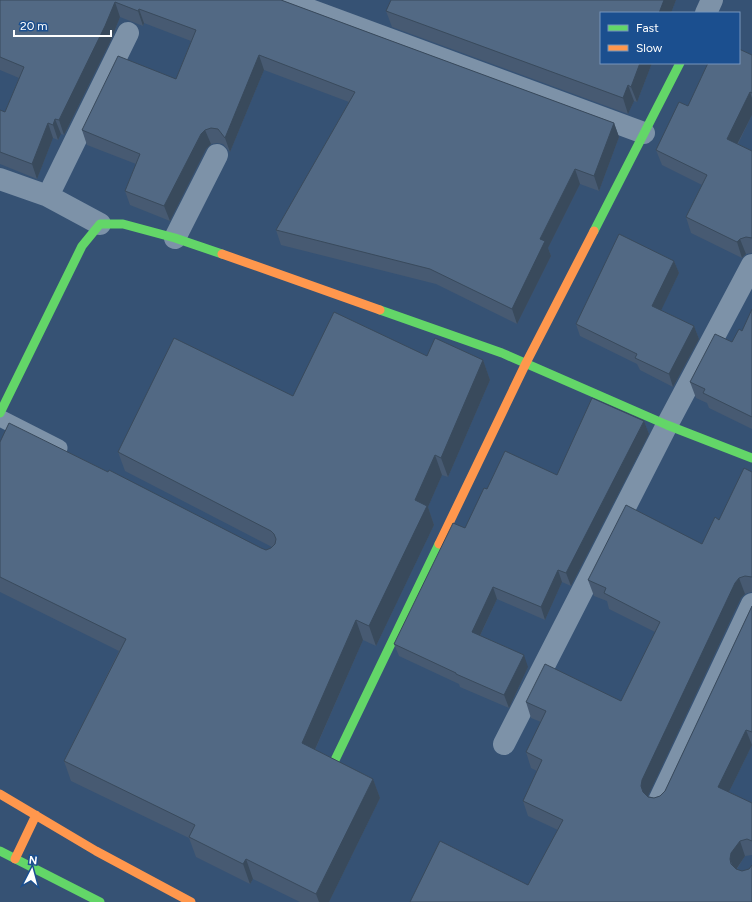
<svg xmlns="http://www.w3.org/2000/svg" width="752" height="902" viewBox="0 0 752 902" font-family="Figtree,sans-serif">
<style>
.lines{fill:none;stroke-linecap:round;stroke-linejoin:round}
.lane{stroke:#7d92a8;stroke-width:17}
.street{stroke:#7d92a8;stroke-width:22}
.fast{stroke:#63d668;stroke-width:9}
.slow{stroke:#ff974d;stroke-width:9}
.wall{fill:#475a72}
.shaded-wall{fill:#394a5c}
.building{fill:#526984;stroke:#394a5c}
</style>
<rect width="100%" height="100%" fill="#365274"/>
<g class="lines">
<path class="lane" d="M0 418 59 448"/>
<path class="street" d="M283 0 644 133
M706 13 712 0
M0 179 48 196 100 224
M48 196 128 33
M175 238 217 155
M504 744 667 425 752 265
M659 801 752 604"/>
<path class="fast" d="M594 231 680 63
M380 310 502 353 667 425 752 458
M0 413 82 246 100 224H123L175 238 222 254
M335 760 439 544
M0 851 100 902"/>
<path class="slow" d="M222 254 380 310
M439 544 526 363 594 231
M0 794 96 851 191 902
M15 859 36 815"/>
</g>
<path class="wall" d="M0 0H281L378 36 614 123 619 137 599 191 580 184 548 248 551 256 517 324 436 284 281 245 276 230 349 102 264 70 230 152 223 144 217 143 211 144 206 149 170 221 130 205 125 191 136 164 87 145 82 130 176 79 191 41 144 23 143 26 120 17 111 40 64 135 61 134 58 140 53 138 37 179 0 164V110L5 112 19 78 0 70Z
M676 0 671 13H601L652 63 637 102 634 101 628 114 392 27 386 11Z
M752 55V115L738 144 752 151V253L746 254 742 258 691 233 686 217 702 185 662 165 656 150 688 106Z
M674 261 679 273 661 310 694 326 699 339 673 387 640 370 637 364 580 336 576 324Z
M752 309V429L709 408 707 403 696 398 690 382 732 342 742 331Z
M427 356 483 360 490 380 448 477 442 475 428 507 434 525 376 646 363 640 315 750 373 779 380 798 329 902H300L253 879 250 884 196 857 189 838 71 781 64 761 119 651 0 592V442L261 548 266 550 271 548 272 547 125 471 118 452 293 396Z
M644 421 649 434 571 586 562 582 545 620 497 599 480 636 528 667 509 708 460 687 459 684 399 656 394 644 465 528 487 489 557 475Z
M752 472V592H751L745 594 741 598 648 796 654 798 660 796 665 791 752 606V745L729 792 752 803V855L745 856 737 869 752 902 528 885 558 830 528 816 523 801 537 771 531 768 526 752 541 722 531 718 526 702 621 701 655 632 609 609 607 601 594 596 588 580 702 544Z"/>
<path class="shaded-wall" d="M664 0H676L671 13H659Z
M115 2 120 17 111 40 64 135 59 120Z
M139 9 144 23 143 26 138 11Z
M259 55 264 70 230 152 225 138Z
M640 63H652L637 102 631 87Z
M628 85 634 101 628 114 623 98Z
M750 92 752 98V115L732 154 727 139Z
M55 119 61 134 58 140 53 125Z
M48 123 53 138 37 179 32 164Z
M614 123 619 137 599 191 594 176Z
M205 130 211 144 206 149 170 221 164 206 201 134Z
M575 169 580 184 548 248 551 256 517 324 512 309 540 239Z
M740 239 746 254 742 258 737 242Z
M674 261 679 273 657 319 652 306Z
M694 326 699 339 673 387 669 374Z
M483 360 490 380 448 477 441 458Z
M644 421 649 434 571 586 566 573Z
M435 455 442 475 428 507 434 525 376 646 369 626 415 500Z
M558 570 562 582 545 620 541 607Z
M739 578 745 594 741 598 648 796 647 802 641 786 642 780 735 583Z
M493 587 497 599 476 644 472 632Z
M356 620 363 640 309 763 302 743Z
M524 655 528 667 509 708 504 695Z
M746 730 752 745 724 802 718 787Z
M373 779 380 798 329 902H319L316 894Z
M740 841 745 856 737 868 736 874 730 859 731 853Z
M246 859 253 879 250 884 243 864Z"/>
<path class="building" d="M0 0H281L378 36 614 123 594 176 575 169 540 239 545 241 512 309 430 269 276 230 355 92 259 55 225 138 218 129 211 128 205 130 201 134 164 206 125 191 140 154 82 130 118 56 176 79 196 30 139 9 138 11 115 2 105 26 59 120 55 119 53 125 48 123 32 164 0 152V110L5 112 24 67 0 57Z
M391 0H664L659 13H601V63H640L631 87 628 85 623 98 386 11Z
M739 49 752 55V93L750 92 727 139 752 151V238L746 237 740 239 737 242 686 217 707 175 656 150 679 102 688 106 708 63H739Z
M619 234 674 261 652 306 694 326 669 374 635 358 637 354 576 324Z
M752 309V417L703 393 705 389 690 382 715 334 732 342 739 329 742 331Z
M334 312 427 356 435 338 483 360 441 458 435 455 415 500 427 506 369 626 356 620 302 743 373 779 316 894 246 859 243 864 189 837 195 825 64 761 126 639 0 577V442L9 423 108 472 109 470 261 548 266 550 271 548 275 544 276 539 274 534 271 531 118 452 174 338 293 396Z
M592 398 644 421 566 573 558 570 541 607 493 587 472 632 524 655 504 695 456 674V673L394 644 453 523 465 528 484 488 487 489 505 451 557 475Z
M744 468 752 472V577L745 576 739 578 735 583 642 780 641 786 643 792 648 797 654 798 660 796 665 791 752 606V732L746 730 718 787 752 803V841L747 839 740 841 731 853 730 859 731 864 736 869 742 871 749 869 752 865V902H410L440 841 528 885 563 820 523 801 542 760 526 752 546 711 526 702 545 664 621 701 660 622 604 593 606 588 588 580 626 505 702 544 715 517 719 520Z"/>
<rect x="600" y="12" width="140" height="52" fill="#1b4f8f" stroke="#7695bc"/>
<rect x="608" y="25" width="20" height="6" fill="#63d668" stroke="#7695bc"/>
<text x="636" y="32" font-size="12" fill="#ffffff">Fast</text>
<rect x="608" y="45" width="20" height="6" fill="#ff974d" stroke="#7695bc"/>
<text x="636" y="52" font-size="12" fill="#ffffff">Slow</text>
<g transform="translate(32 870) rotate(6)" stroke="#1b4f8f" stroke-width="3" paint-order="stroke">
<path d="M0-3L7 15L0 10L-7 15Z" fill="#ffffff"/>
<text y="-6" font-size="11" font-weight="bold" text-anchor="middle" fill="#ffffff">N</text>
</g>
<path d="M14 30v6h97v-6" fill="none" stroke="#ffffff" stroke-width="2"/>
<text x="20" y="30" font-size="12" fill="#ffffff" stroke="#1b4f8f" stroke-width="3" paint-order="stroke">20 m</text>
</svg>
